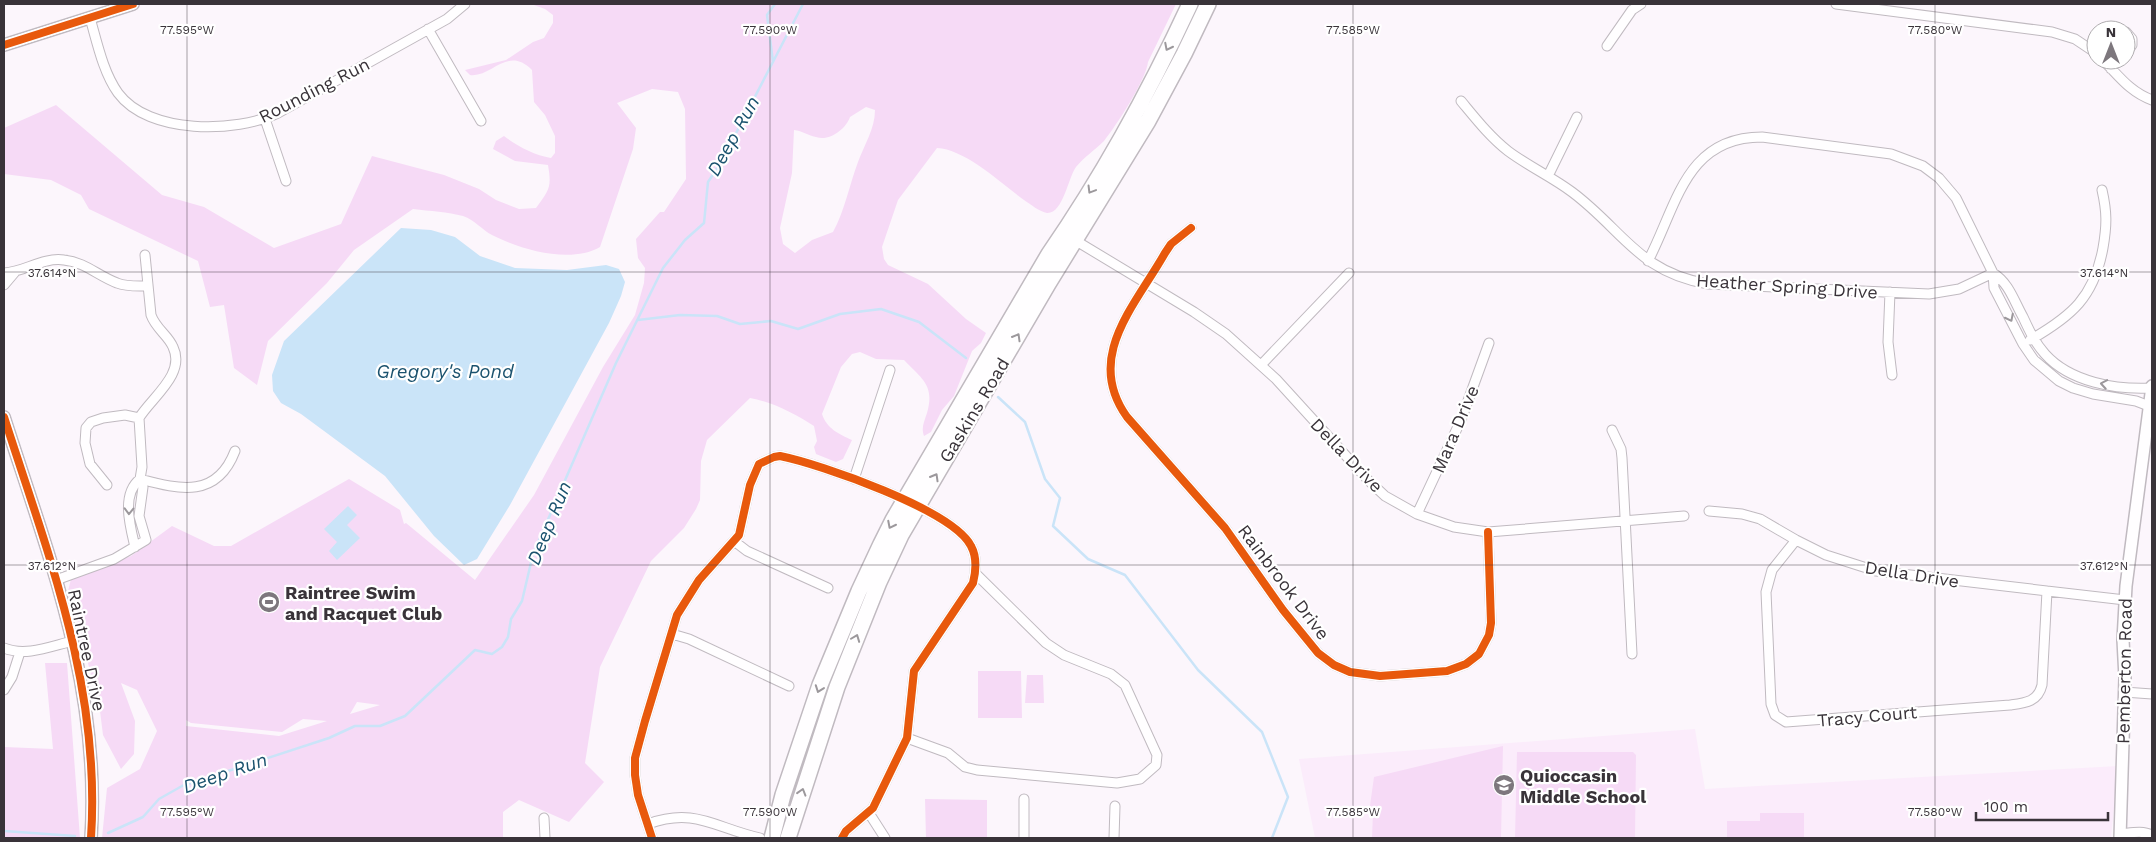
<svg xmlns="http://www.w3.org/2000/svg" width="2156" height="842" viewBox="0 0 2156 842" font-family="'Work Sans',sans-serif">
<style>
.built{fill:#fbecfb}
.green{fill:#f6daf6;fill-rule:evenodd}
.water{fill:#cae4f8}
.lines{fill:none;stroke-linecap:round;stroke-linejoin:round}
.stream{stroke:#cae4f8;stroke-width:2.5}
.minor-casing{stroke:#c0bac0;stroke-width:11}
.tertiary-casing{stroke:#c0bac0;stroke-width:14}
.primary-casing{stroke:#c0bac0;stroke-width:18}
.minor{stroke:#fffeff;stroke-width:9}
.tertiary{stroke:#fffeff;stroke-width:11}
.primary{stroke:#fffeff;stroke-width:15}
.cycleway-casing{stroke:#fff;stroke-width:11}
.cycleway{stroke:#e8590c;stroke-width:8}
.oneway{stroke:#9c989c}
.ticks{fill:none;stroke:#393339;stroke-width:1;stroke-opacity:0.45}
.labels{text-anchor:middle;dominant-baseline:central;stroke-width:4.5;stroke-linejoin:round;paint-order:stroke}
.street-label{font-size:18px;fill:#393339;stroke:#fff}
.poi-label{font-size:18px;font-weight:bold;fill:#393339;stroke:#fff;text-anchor:start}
.water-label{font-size:19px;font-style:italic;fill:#1a526e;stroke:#fff}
.ticks-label{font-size:12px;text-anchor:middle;fill:#393339;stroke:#fff;stroke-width:4.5;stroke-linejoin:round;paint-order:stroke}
</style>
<rect width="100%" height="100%" fill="#fcf6fc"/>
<path class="built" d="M1695 729 1705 789 2118 766 2111 838H1315L1299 759Z"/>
<path class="green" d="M531 4H1176L1148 62C1146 80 1116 126 1104 141 1095 150 1084 157 1076 167 1068 178 1063 214 1047 213 1040 212 1030 204 1024 200 1002 184 965 149 937 148L898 200 882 247 884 259 888 265 928 284 966 319 986 333 981 343 972 351 954 396 942 410 931 432 924 436C921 428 924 422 927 413 935 385 922 379 904 360L876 359 860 352 852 354 841 367 822 414C827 429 839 434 852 440L843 459 836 462 816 454 814 447 817 441 814 426C795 414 773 402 750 398L707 440 701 461 700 500 696 509 684 528 651 561 600 667 585 763 604 782 569 822 519 800 503 812V838H102L107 788 140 769 157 731 137 690 121 683 135 721 134 754 121 769 103 735 99 703 68 591 71 579 131 556 172 526 214 546H231L349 479 400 510 404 524 406 523 475 580 534 495 603 367 635 315 644 283 645 268 638 258 636 239 660 212H664L686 179 685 109 678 92 652 89 617 103 636 128 633 149 600 247C571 264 521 250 492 235 482 230 475 220 463 216 448 212 430 211 413 209L354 250 327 283 268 341 257 385 234 368 224 305 210 307 198 261 89 209 81 195 51 180 4 174V128L56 105 162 195 204 207 274 248 341 224 372 156 444 175 479 189 496 200 519 209 536 208C549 190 552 188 548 165L515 161 493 149 496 141 504 136C517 146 534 155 551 158L555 153V136L545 115 534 102 532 70C507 45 492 78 470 75L465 70 506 60 533 42 544 38 553 23V15L545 9ZM866 107 875 110C875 129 864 145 858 162 849 186 845 210 833 232L812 240 795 253 783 244 780 228 792 173 794 130C803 131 807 135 816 137 829 142 846 129 850 117ZM357 702 380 705 350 714ZM303 719 327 721 279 736 186 726V720L191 723 282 732Z
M45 663H67L80 838H4V747L53 749Z
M978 671H1021L1022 718H978Z
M1027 675H1043L1044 703H1025Z
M1503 746 1501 838H1372L1373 813H1369L1374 777Z
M1517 752H1633L1636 755 1635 838H1515Z
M925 799 987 800V838H926Z
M1760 813H1804V838H1727V821H1760Z"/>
<path class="water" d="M401 228 431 230 455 237 480 256 515 268 567 270 606 265 619 269 625 282 621 296 609 323 510 505 477 559 464 565 434 536 385 476 301 414 281 403 273 391 272 375 284 341Z
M348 506 357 515 347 525 360 538 337 560 329 551 337 542 324 529Z"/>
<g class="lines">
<path class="stream" d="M773 62 767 15 775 4
M638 320 680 315 717 316 740 324 771 321 798 329 840 314 881 309 919 322 966 358
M998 397 1025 422 1045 479 1060 498 1053 526 1088 559 1125 575 1198 670 1262 732 1288 797 1272 838
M4 831 75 836
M108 833 143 817 159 799 182 786 329 738 355 726H380L405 716 475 650 492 654 502 647 508 637 511 619 522 601 533 554 616 363 663 268 685 240 704 223 708 182 720 164 803 4"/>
<g class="minor-casing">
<path id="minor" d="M1836 4 2052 32 2075 39 2096 53
M90 18C97 42 103 72 118 93 149 135 236 133 278 113L447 19 465 4
M428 29 481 121
M2126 32 2132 39V45L2126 53
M1607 46 1632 10 1641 4
M2103 60C2119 76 2130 92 2152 100
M2111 69 2118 60
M1461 101C1476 119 1490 137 1508 151 1528 166 1552 177 1572 192 1623 230 1638 272 1708 284L1929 294 1959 289 1993 273
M265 119 286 181
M1548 176 1577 117
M1191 228 1171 244 1165 253C1135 306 1084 357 1127 417L1225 528 1283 610 1318 653 1334 665 1350 672 1380 676 1447 671 1466 664 1479 654 1489 635 1491 623 1488 532
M1073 239 1194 312 1226 334 1276 379 1368 480 1385 496 1417 514 1454 527 1488 532 1684 516
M1648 261C1677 206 1685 137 1762 137L1891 154 1923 166 1939 178 1956 198 1993 273 1994 288 2023 344 2034 360 2059 381 2073 388 2093 394 2136 401 2149 406
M4 273C25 272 42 257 64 260 85 262 98 276 117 283 127 287 138 286 148 286
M1993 273C2009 283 2014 301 2023 317 2029 330 2035 343 2045 354 2070 382 2116 390 2152 388
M4 285 15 272
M1890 292 1888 342 1892 375
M2030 340C2072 316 2094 297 2103 248 2107 225 2107 212 2102 190
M1261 365 1349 273
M1612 430 1621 449 1622 458 1632 654
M140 479C181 490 217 498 235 451
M854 479 890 370
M107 485 90 464 85 443 86 428 91 422 103 418 125 415 139 418
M1709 511 1742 514 1760 519 1796 540 1826 555 1876 571 2125 600
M1417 514 1461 420 1489 343
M1796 540 1772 570 1766 592 1771 704 1775 715 1786 722 2010 705C2025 703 2038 702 2042 685L2047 591
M734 541 747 551 828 588
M135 547C130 526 121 494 140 479
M56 580 114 559 146 540 139 516 143 487 140 479 142 467 139 418C152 397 186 374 173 347 168 335 156 329 151 315L145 255
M672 634 689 639 789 686
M4 648C26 657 51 646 73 641
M4 690 12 677 20 652
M2124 692 2152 694
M907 738 948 753 965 767 977 770 1117 783 1140 779 1156 765 1157 755 1125 685 1111 674 1064 655 1046 643 975 573
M869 813 885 838
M544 818 545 838
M648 824C695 807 715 828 760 838
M2120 834C2131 833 2142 830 2152 835
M652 838 638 795 635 775V758L645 721 677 615 699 580 739 535 750 485 759 464 774 457 780 456C820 464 953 510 971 546 977 557 976 571 973 583L914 671 907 738 873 808 846 831 842 838
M1024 838V799
M1114 838 1115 806"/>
</g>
<g class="tertiary-casing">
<path id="tertiary" d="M4 45 133 4
M4 417C49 557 101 688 91 838
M2120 838 2125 678 2123 640 2126 586 2152 386"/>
</g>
<g class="primary-casing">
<path id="primary" d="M772 838 783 795 820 685 859 591 881 544 893 520 1049 254C1103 176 1150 90 1190 4
M788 838 837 687 879 582 901 535 1048 284 1148 121 1184 54 1208 4"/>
</g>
<use href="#minor" class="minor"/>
<use href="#tertiary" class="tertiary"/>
<use href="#primary" class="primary"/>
<g class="cycleway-casing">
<path id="cycleway" d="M4 45 133 4
M1191 228 1171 244 1165 253C1135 306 1084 357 1127 417L1225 528 1283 610 1318 653 1334 665 1350 672 1380 676 1447 671 1466 664 1479 654 1489 635 1491 623 1488 532
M4 417C49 557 101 688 91 838
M652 838 638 795 635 775V758L645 721 677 615 699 580 739 535 750 485 759 464 774 457 780 456C820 464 953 510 971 546 977 557 976 571 973 583L914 671 907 738 873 808 846 831 842 838"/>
</g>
<use href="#cycleway" class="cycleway"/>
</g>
<defs><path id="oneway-chevron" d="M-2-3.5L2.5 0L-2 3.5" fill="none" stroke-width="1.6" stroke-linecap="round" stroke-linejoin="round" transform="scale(1.25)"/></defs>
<g class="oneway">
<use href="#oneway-chevron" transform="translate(1168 47) rotate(117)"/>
<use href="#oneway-chevron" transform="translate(1091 190) rotate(121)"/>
<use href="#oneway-chevron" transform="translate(2010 318) rotate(63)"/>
<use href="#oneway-chevron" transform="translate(1017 337) rotate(-60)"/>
<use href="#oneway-chevron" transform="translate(2104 384) rotate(-170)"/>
<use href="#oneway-chevron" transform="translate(935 477) rotate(-60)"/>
<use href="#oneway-chevron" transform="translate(129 511) rotate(91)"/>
<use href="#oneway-chevron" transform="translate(891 525) rotate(117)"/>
<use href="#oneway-chevron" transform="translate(856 638) rotate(-69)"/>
<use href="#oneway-chevron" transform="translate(819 689) rotate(110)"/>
<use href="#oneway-chevron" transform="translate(802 792) rotate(-73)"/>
</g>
<path class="ticks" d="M187 4V838M770 4V838M1353 4V838M1935 4V838M4 272H2152M4 565H2152"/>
<defs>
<g id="stadium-disc" transform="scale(1.125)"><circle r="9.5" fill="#7d777d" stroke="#fff"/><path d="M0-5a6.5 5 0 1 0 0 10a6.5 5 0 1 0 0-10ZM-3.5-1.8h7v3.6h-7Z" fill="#fff"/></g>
<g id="school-disc" transform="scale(1.125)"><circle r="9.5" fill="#7d777d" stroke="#fff"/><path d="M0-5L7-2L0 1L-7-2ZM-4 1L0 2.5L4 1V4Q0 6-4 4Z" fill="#fff"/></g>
</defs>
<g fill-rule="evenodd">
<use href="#stadium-disc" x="269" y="602"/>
<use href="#school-disc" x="1504" y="785"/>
</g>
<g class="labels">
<g class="street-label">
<text transform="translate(314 90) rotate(-27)">Rounding Run</text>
<text transform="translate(1787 286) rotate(4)">Heather Spring Drive</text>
<text transform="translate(974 410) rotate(-59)">Gaskins Road</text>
<text transform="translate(1455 429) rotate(-67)">Mara Drive</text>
<text transform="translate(1347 455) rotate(46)">Della Drive</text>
<text transform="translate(1912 574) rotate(9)">Della Drive</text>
<text transform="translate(1284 582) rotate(53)">Rainbrook Drive</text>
<text transform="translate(87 650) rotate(78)">Raintree Drive</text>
<text transform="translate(2124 671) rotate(-89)">Pemberton Road</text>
<text transform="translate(1867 716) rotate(-5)">Tracy Court</text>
</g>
<g class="poi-label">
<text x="285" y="592">Raintree Swim<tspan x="285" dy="21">and Racquet Club</tspan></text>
<text x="1520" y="775">Quioccasin<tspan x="1520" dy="21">Middle School</tspan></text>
</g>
<g class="water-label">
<text transform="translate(733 136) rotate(-61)">Deep Run</text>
<text x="445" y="371">Gregory's Pond</text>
<text transform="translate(549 523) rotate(-68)">Deep Run</text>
<text transform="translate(225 773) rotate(-19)">Deep Run</text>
</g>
</g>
<g class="ticks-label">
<text x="187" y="34">77.595°W</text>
<text x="770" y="34">77.590°W</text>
<text x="1353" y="34">77.585°W</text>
<text x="1935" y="34">77.580°W</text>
<text x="52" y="277">37.614°N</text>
<text x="2104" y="277">37.614°N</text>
<text x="52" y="570">37.612°N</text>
<text x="2104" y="570">37.612°N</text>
<text x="187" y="816">77.595°W</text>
<text x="770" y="816">77.590°W</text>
<text x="1353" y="816">77.585°W</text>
<text x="1935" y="816">77.580°W</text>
</g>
<rect width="2156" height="842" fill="none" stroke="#393339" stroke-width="10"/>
<g transform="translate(2111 45)"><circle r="24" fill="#ffffff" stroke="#b0adb0"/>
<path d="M0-4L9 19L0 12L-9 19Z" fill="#7d777d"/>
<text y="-8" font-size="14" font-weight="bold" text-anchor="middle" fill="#393339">N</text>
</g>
<path d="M1976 812v8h132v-8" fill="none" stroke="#393339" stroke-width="2.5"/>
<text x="1984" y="812" font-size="15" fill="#393339" stroke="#ffffff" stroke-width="4" paint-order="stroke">100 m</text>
</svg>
